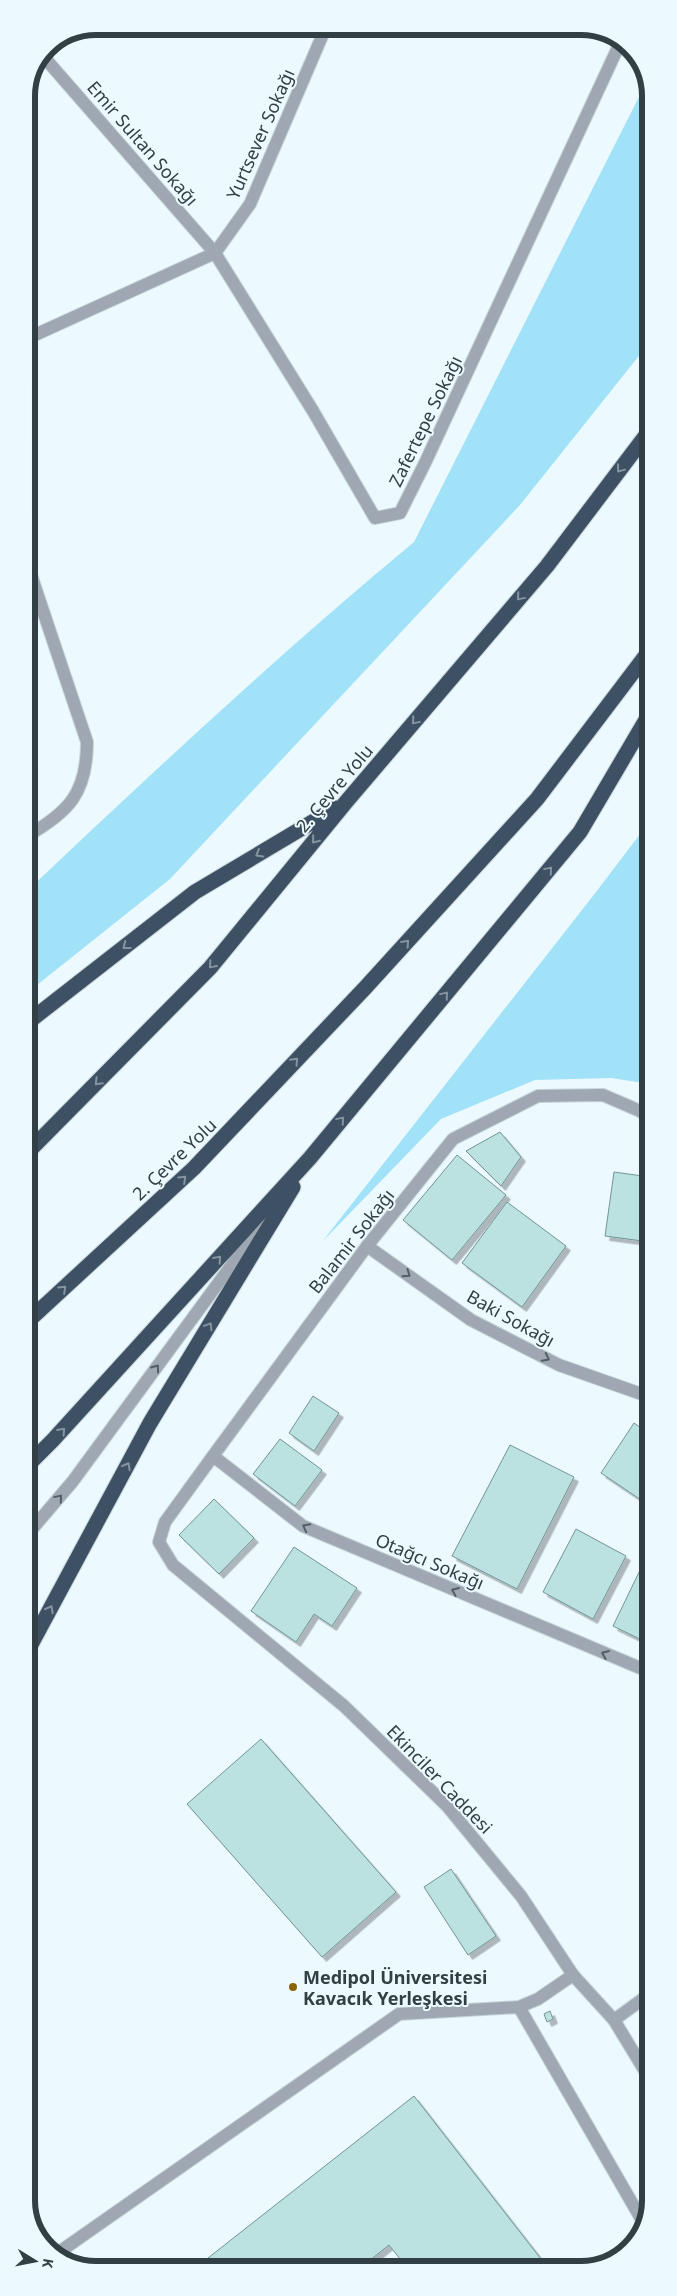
<svg xmlns="http://www.w3.org/2000/svg" width="677" height="2296" viewBox="0 0 677 2296" font-family="'Noto Sans',sans-serif">
<style>
.green{fill:#a1e2f9}
.building{fill:#bbe1e0;stroke:#729594;filter:url(#shadow)}
.lines{fill:none;stroke-linecap:round;stroke-linejoin:round}
.service-casing{stroke:#c7d5da;stroke-width:14}
.minor-casing{stroke:#c7d5da;stroke-width:14}
.tertiary-casing{stroke:#c7d5da;stroke-width:14}
.motorway-casing{stroke:#c7d5da;stroke-width:17}
.service{stroke:#9fa8b2;stroke-width:12}
.minor{stroke:#9fa8b2;stroke-width:12}
.tertiary{stroke:#9fa8b2;stroke-width:12}
.motorway{stroke:#3e5063;stroke-width:15}
.oneway{stroke:#8494a1}
.oneway2{stroke:#535e65}
.poi-dot{fill:#8b6405;stroke:#ecfaff;stroke-width:2}
.labels{text-anchor:middle;dominant-baseline:central;stroke-width:4;stroke-linejoin:round;paint-order:stroke}
.street-label{font-size:18px;fill:#323f44;stroke:#ecfaff}
.poi-label{font-size:18px;font-weight:bold;fill:#323f44;stroke:#ecfaff;text-anchor:start}
.rim{fill:none;stroke:#323f44;stroke-width:6}
</style>
<defs>
<filter id="shadow"><feDropShadow dx="4.5" dy="4.5" stdDeviation="0" flood-color="#0004"/></filter>
</defs>
<rect width="100%" height="100%" fill="#ecfaff"/>
<path class="green" d="M648 79 649 82 650 342 520 505 170 879 27 993V891C153 772 280 653 414 542Z
M650 821V1084L611 1078 535 1080 441 1119 322 1242 596 892Z"/>
<path class="building" d="M500 1132 521 1157 501 1186 466 1151Z
M457 1155 506 1195 452 1260 403 1220Z
M614 1172 650 1177V1242L605 1236Z
M507 1202 566 1246 522 1307 462 1263Z
M313 1396 339 1413 314 1451 289 1433Z
M634 1423 650 1434V1506L601 1473Z
M280 1439 322 1470 295 1506 253 1474Z
M510 1445 574 1477 517 1589 452 1556Z
M214 1499 254 1538 219 1574 179 1535Z
M576 1529 626 1556 593 1619 543 1592Z
M294 1547 357 1588 332 1626 314 1614 296 1642 251 1611Z
M644 1562 650 1565V1644L613 1626Z
M261 1739 396 1892 322 1957 187 1804Z
M451 1869 496 1936 468 1955 424 1887Z
M550 2011 553 2019 547 2022 544 2014Z
M414 2096 548 2268 408 2269 389 2245 359 2269H194Z"/>
<g class="lines">
<g class="service-casing">
<path id="service" d="M27 1535 73 1481 272 1210
M519 2007 538 1999 573 1975
M55 2255 399 2014 519 2007 643 2222"/>
</g>
<g class="minor-casing">
<path id="minor" d="M43 56 215 253 313 411 375 518 400 513 425 463 621 41
M26 339 215 253 250 204 326 27
M27 563 87 742C87 793 69 812 27 836
M367 1246 471 1320 559 1365 650 1397
M213 1456 303 1526 645 1670 650 1671
M614 2020 651 1993"/>
</g>
<g class="tertiary-casing">
<path id="tertiary" d="M650 1118 640 1111 603 1095 538 1096 453 1139 367 1246 213 1456 165 1522 159 1542 173 1565 344 1706 447 1806 521 1896 573 1975 614 2020 651 2081"/>
</g>
<g class="motorway-casing">
<path id="motorway" d="M27 1023 195 892 336 808
M27 1153 210 968 346 802 547 566 650 430
M27 1322 194 1168 365 988 537 799 650 650
M27 1466 53 1440 310 1158 580 832 650 713
M27 1652 150 1423 293 1187"/>
</g>
<use href="#service" class="service"/>
<use href="#minor" class="minor"/>
<use href="#tertiary" class="tertiary"/>
<use href="#motorway" class="motorway"/>
</g>
<defs><path id="oneway-chevron" d="M-2-3.5L2.5 0L-2 3.5" fill="none" stroke-width="1.6" stroke-linecap="round" stroke-linejoin="round" transform="scale(1.25)"/></defs>
<g class="oneway">
<use href="#oneway-chevron" transform="translate(620 469) rotate(127)"/>
<use href="#oneway-chevron" transform="translate(520 597) rotate(130)"/>
<use href="#oneway-chevron" transform="translate(415 721) rotate(130)"/>
<use href="#oneway-chevron" transform="translate(315 840) rotate(129)"/>
<use href="#oneway-chevron" transform="translate(259 854) rotate(149)"/>
<use href="#oneway-chevron" transform="translate(549 870) rotate(-50)"/>
<use href="#oneway-chevron" transform="translate(406 943) rotate(-48)"/>
<use href="#oneway-chevron" transform="translate(126 946) rotate(142)"/>
<use href="#oneway-chevron" transform="translate(212 965) rotate(131)"/>
<use href="#oneway-chevron" transform="translate(445 995) rotate(-50)"/>
<use href="#oneway-chevron" transform="translate(295 1061) rotate(-47)"/>
<use href="#oneway-chevron" transform="translate(98 1082) rotate(134)"/>
<use href="#oneway-chevron" transform="translate(341 1120) rotate(-50)"/>
<use href="#oneway-chevron" transform="translate(183 1179) rotate(-43)"/>
<use href="#oneway-chevron" transform="translate(218 1259) rotate(-48)"/>
<use href="#oneway-chevron" transform="translate(63 1289) rotate(-43)"/>
<use href="#oneway-chevron" transform="translate(209 1326) rotate(-59)"/>
<use href="#oneway-chevron" transform="translate(62 1431) rotate(-48)"/>
<use href="#oneway-chevron" transform="translate(127 1466) rotate(-62)"/>
<use href="#oneway-chevron" transform="translate(50 1609) rotate(-62)"/>
</g>
<g class="oneway2">
<use href="#oneway-chevron" transform="translate(407 1274) rotate(35)"/>
<use href="#oneway-chevron" transform="translate(546 1358) rotate(27)"/>
<use href="#oneway-chevron" transform="translate(156 1368) rotate(-54)"/>
<use href="#oneway-chevron" transform="translate(59 1498) rotate(-50)"/>
<use href="#oneway-chevron" transform="translate(306 1527) rotate(-152)"/>
<use href="#oneway-chevron" transform="translate(455 1591) rotate(-157)"/>
<use href="#oneway-chevron" transform="translate(605 1654) rotate(-157)"/>
</g>
<circle class="poi-dot" cx="293" cy="1987" r="5"/>
<g class="labels">
<g class="street-label">
<text transform="translate(260 134) rotate(-66)">Yurtsever Sokağı</text>
<text transform="translate(143 143) rotate(49)">Emir Sultan Sokağı</text>
<text transform="translate(425 421) rotate(-64)">Zafertepe Sokağı</text>
<text transform="translate(334 788) rotate(-50)">2. Çevre Yolu</text>
<text transform="translate(174 1159) rotate(-44)">2. Çevre Yolu</text>
<text transform="translate(351 1241) rotate(-52)">Balamir Sokağı</text>
<text transform="translate(511 1318) rotate(29)">Baki Sokağı</text>
<text transform="translate(430 1561) rotate(23)">Otağcı Sokağı</text>
<text transform="translate(440 1779) rotate(46)">Ekinciler Caddesi</text>
</g>
<g class="poi-label">
<text x="303" y="1977">Medipol Üniversitesi<tspan x="303" dy="21">Kavacık Yerleşkesi</tspan></text>
</g>
</g>
<path d="M0 0H677V2296H0ZM96 35H581A61 61 0 0 1 642 96V2200A61 61 0 0 1 581 2261H96A61 61 0 0 1 35 2200V96A61 61 0 0 1 96 35Z" fill="#ecfaff" fill-rule="evenodd"/>
<path class="rim" d="M96 35H581A61 61 0 0 1 642 96V2200A61 61 0 0 1 581 2261H96A61 61 0 0 1 35 2200V96A61 61 0 0 1 96 35Z"/>
<g transform="translate(35 2261) rotate(100)" stroke="#ecfaff" stroke-width="4" paint-order="stroke">
<path d="M0-4L9 19L0 12L-9 19Z" fill="#323f44"/>
<text y="-8" font-size="14" font-weight="bold" text-anchor="middle" fill="#323f44">K</text>
</g>
</svg>
